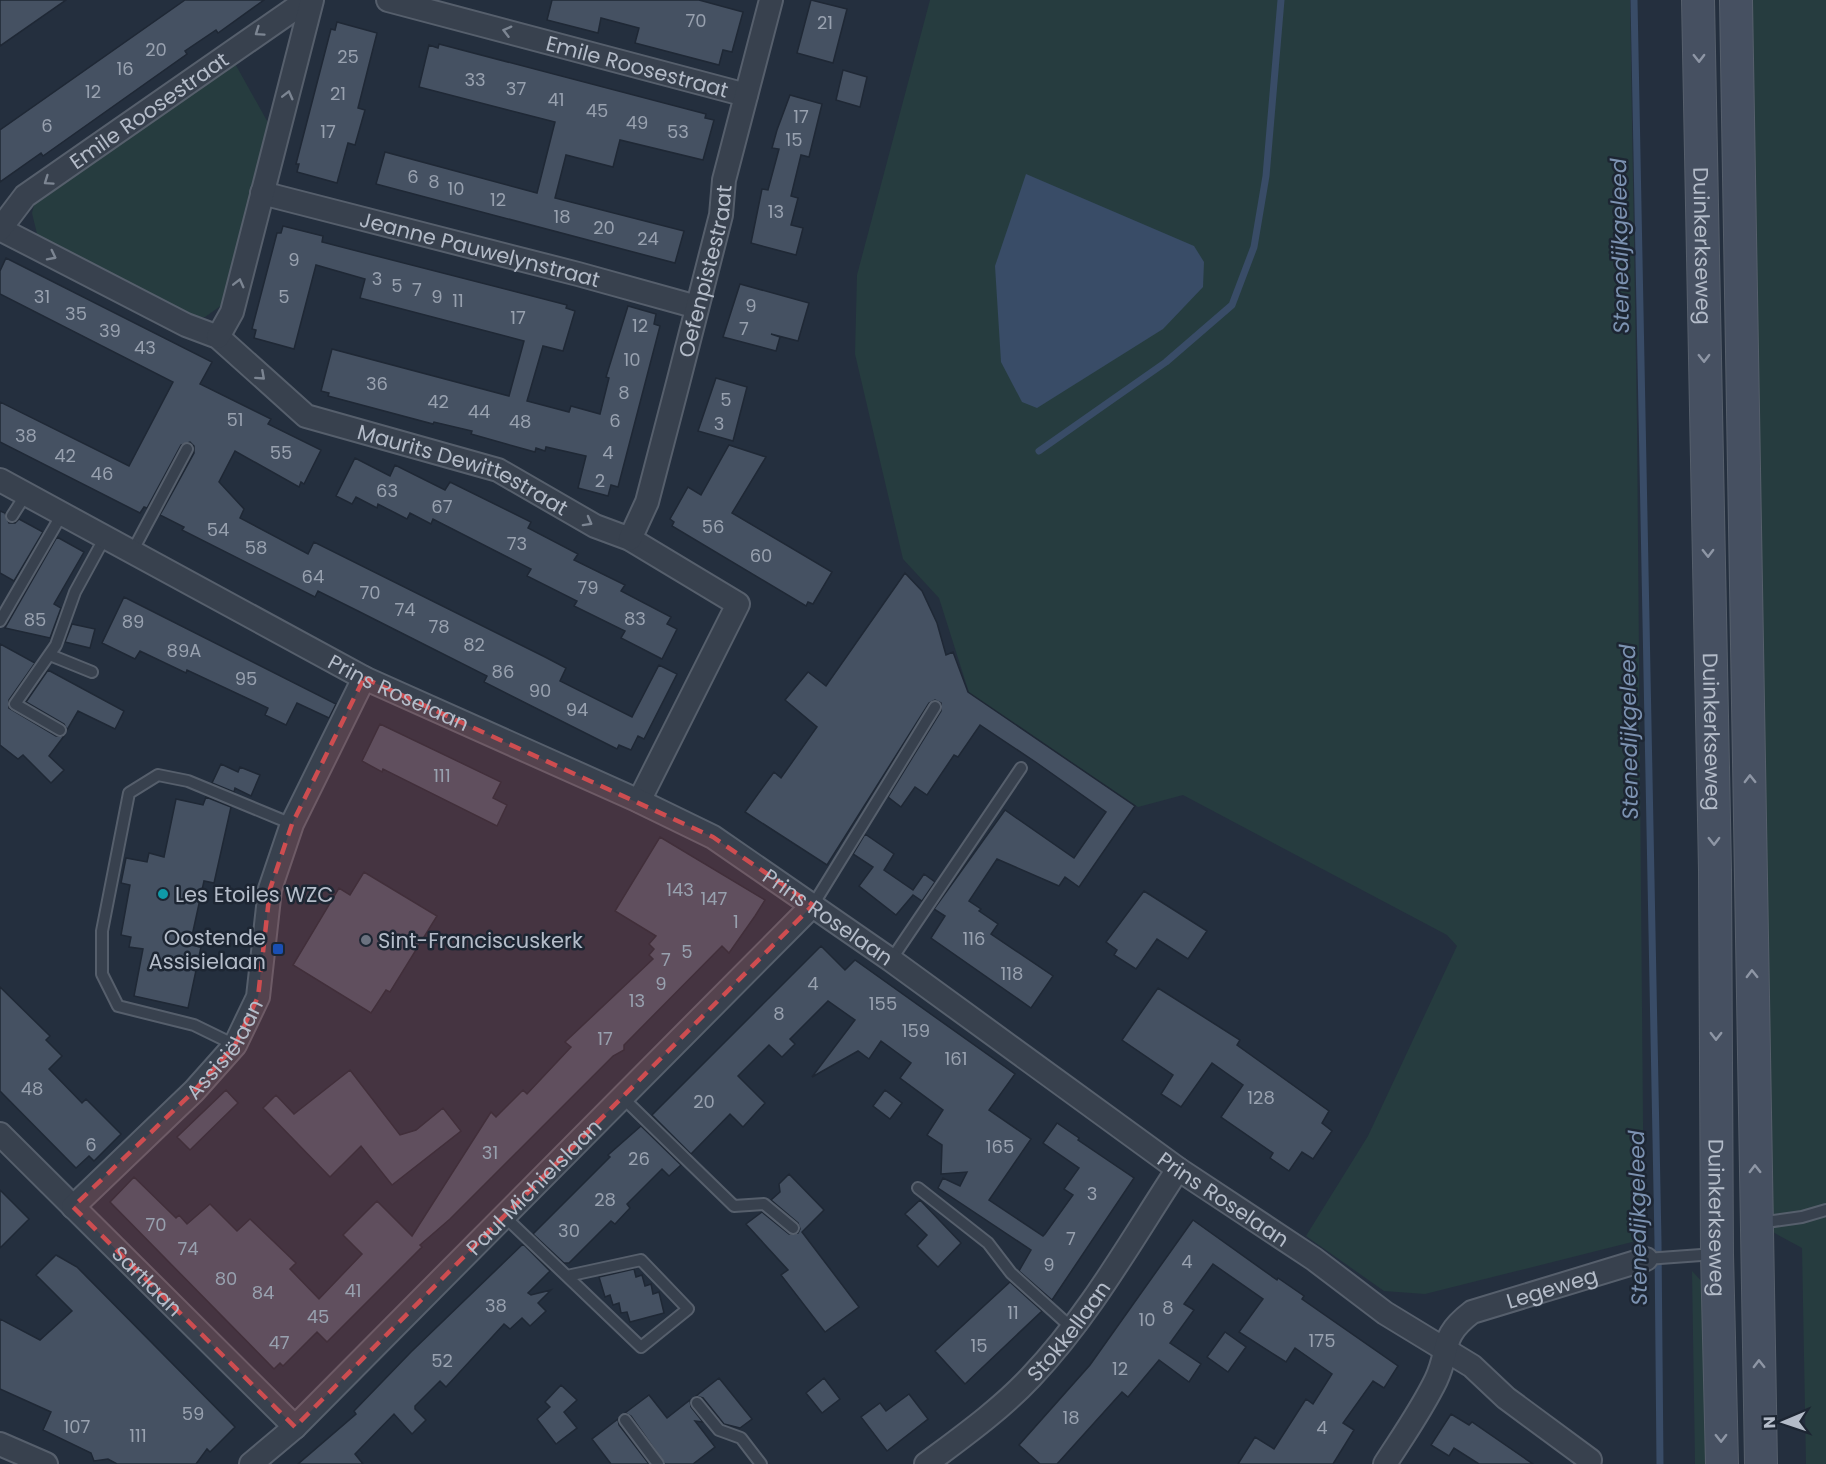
<svg xmlns="http://www.w3.org/2000/svg" width="1826" height="1464" viewBox="0 0 1826 1464" font-family="Poppins,sans-serif">
<style>
.green{fill:#263c3f}
.water{fill:#394c67}
.lines{fill:none;stroke-linecap:round;stroke-linejoin:round}
.stream{stroke:#394c67;stroke-width:7}
.building{fill:#455162;stroke:#1f2835;stroke-width:1.5}
.service-casing{stroke:#565f6c;stroke-width:14}
.minor-casing{stroke:#565f6c;stroke-width:26}
.secondary-casing{stroke:#565f6c;stroke-width:34}
.service{stroke:#38414e;stroke-width:10}
.minor{stroke:#38414e;stroke-width:22}
.secondary{stroke:#465061;stroke-width:32}
.oneway{stroke:#7c8592}
.oneway2{stroke:#8e96a5}
.marked{fill:#ce4d50;fill-opacity:0.2;stroke:#ce4d50;stroke-width:4.5;stroke-dasharray:12 8;stroke-linejoin:round}
.culture-dot{fill:#0f9aa8;stroke:#1d2633;stroke-width:2}
.worship-dot{fill:#6b7280;stroke:#1d2633;stroke-width:2}
.transit-dot{fill:#1a4fb4;stroke:#1d2633;stroke-width:2}
.labels{text-anchor:middle;dominant-baseline:central;stroke-width:5;stroke-linejoin:round;paint-order:stroke}
.number-label{font-size:18px;fill:#98a1af}
.street-label{font-size:21px;fill:#b4bcc9;stroke:#1d2633}
.poi-label{font-size:21px;fill:#b4bcc9;stroke:#1d2633;text-anchor:start}
.water-label{font-size:22px;font-style:italic;fill:#7c92b1;stroke:#1d2633}
</style>
<rect width="100%" height="100%" fill="#242f3e"/>
<path class="green" d="M930 0H1630L1637 423 1644 1239 1425 1294 1384 1291 1306 1236 1368 1136 1457 946 1447 935 1183 795 1138 807 976 698 971 699 939 598 903 559 855 354 857 275Z
M1736 0H1826V1464H1806L1802 1248 1756 1223Z
M233 60 271 128 222 305 205 317H195L38 238 32 213 35 201Z
M1692 1271 1704 1284 1707 1464H1695Z"/>
<path class="water" d="M1026 174 1194 246 1204 262 1203 287 1163 329 1037 408 1022 402 1001 362 995 266Z"/>
<g class="lines">
<path class="stream" d="M1634 0 1658 1242 1660 1464
M1039 451 1166 362 1232 305 1254 247 1266 176 1281 0"/>
</g>
<path class="building" d="M0 0H66L0 46Z
M185 0H264L218 33 216 30 185 51 187 54 43 156 41 153 0 182V130Z
M552 0H699L743 12 732 52 723 50 719 65 635 43 639 28 601 18 598 33 547 20Z
M811 0 847 9 833 63 797 53Z
M337 22 377 33 358 108 365 110 355 145 348 143 337 183 297 172 299 164H296L331 29 335 30Z
M439 44 706 114 705 118 714 120 703 160 620 140 613 167 566 155 555 198 684 231 675 263 376 184 385 152 537 193 555 122 419 87 429 45 438 48Z
M843 70 867 77 860 107 836 100Z
M790 95 822 104 809 157 801 155 791 196 798 198 791 225 803 228 796 255 751 243 762 189 768 190 779 149 772 148 777 130Z
M283 226 323 236 322 242 567 305 566 308 575 311 563 351 543 346 527 401 569 412 571 406 600 414 609 378 606 377 628 306 656 314 654 324 660 326 618 487 611 485 608 496 578 488 586 456 546 447 545 451 536 448 535 452 471 434 472 431 434 422 433 424 328 396 329 393 321 391 332 349 509 396 524 341 360 298 365 279 316 265 294 349 254 338 256 330 252 329 277 233H281Z
M6 258 212 362 200 384 271 419 268 424 321 450 304 484 301 482 299 487 235 451 219 482 244 509 240 518 308 554 314 542 545 657 566 668 560 681 632 717 659 665 677 674 644 739 638 736 631 750 619 745 617 749 484 682 487 676 356 610 318 591 315 597 182 530 184 527 160 515 194 453V446L190 442 181 445 147 508 144 507 140 513 0 442V402L129 466 173 382 0 294V271Z
M740 284 809 303 798 341 771 334 780 337 776 351 723 337Z
M716 378 747 387 733 441 698 431Z
M729 445 766 457 732 513 832 572 813 604 808 602 806 606 672 526 674 522 670 519 688 487 701 495Z
M355 458 390 476 395 465 445 490 450 482 531 522 528 528 578 554 574 560 625 585 621 591 671 617 667 624 677 629 662 659 621 638 625 631 574 606 577 601 527 576 531 569 433 519 431 524 410 513 407 519 378 504 377 508 356 497 352 504 336 496Z
M0 511 5 513 9 523H15L19 519 43 532 14 581 0 573Z
M57 537 84 552 54 604 61 608 50 638 5 628Z
M905 573 922 591 937 623 946 655 953 652 968 692 1135 806 1079 887 1065 877 1059 886 997 859 969 901 981 909 979 911 998 924 991 934 1053 976 1031 1008 931 938 945 916 934 909 1005 810 1074 858 1106 812 1037 763 980 725 958 757 954 755 927 795 915 787 901 807 888 797 941 711V703L935 700 929 703 827 865 745 812 774 772 781 778 817 727 785 700 808 672 826 686Z
M124 597 336 704 329 718 297 703 286 725 265 715 268 708 187 670 186 673 140 651 135 659 102 643Z
M72 624 95 629 90 648 65 642Z
M0 644 35 663 9 700V708L56 736H64L49 756 64 770 51 783 23 755 18 759 0 745Z
M48 670 124 711 115 729 78 711 67 730 64 724 26 702Z
M380 724 501 782 493 798 507 805 497 826 383 769 382 772 362 761Z
M221 764 238 772 240 767 260 775 251 796 235 788 234 792 212 783Z
M206 797 231 807 214 883 204 881 190 945 201 947 188 1008 134 996 143 949 129 947 131 937 121 935 130 885 121 883 126 858 147 862 149 853 164 857 176 799 203 805Z
M865 834 894 854 884 870 913 890 924 874 935 882 922 901 913 895 896 915 859 886 873 867 853 854Z
M660 837 765 900 755 916 729 953 722 946 624 1045V1050L613 1056 450 1219 420 1245 422 1247 327 1342 317 1332 283 1366 280 1363 274 1369 110 1202 134 1177 176 1218 179 1215 187 1224 210 1204 237 1231 250 1219 296 1263 290 1269 319 1299 362 1254 343 1235 377 1201 412 1236 491 1112 496 1117 523 1090 527 1094 571 1047 565 1042 653 959 649 955 654 949 649 944 656 936 615 911Z
M364 872 437 916 390 992 386 990 371 1013 293 965 339 888 350 895Z
M1144 891 1207 931 1188 959 1157 939 1136 969 1114 955 1117 950 1106 942Z
M821 946 845 970 855 960 1015 1074 989 1110 1031 1139 989 1200 1043 1236 1045 1234 1073 1195 1064 1189 1079 1168 1043 1143 1057 1123 1079 1138 1078 1140 1134 1178 1052 1300 1019 1271 1031 1250 938 1188 943 1178 960 1186 967 1172 941 1174 942 1145 927 1135 943 1110 900 1078 911 1063 881 1041 869 1059 858 1051 812 1077 855 1020 828 1001 790 1039 795 1044 782 1057 769 1045 738 1076 765 1103 743 1127 730 1114 691 1154 652 1115Z
M0 987 50 1036 46 1040 62 1056 49 1069 82 1103 86 1099 121 1134 94 1161 89 1156 76 1168 0 1091Z
M1158 988 1240 1040 1237 1045 1329 1111 1322 1123 1332 1131 1313 1159 1302 1152 1289 1171 1270 1158 1273 1153 1221 1117 1243 1085 1212 1063 1181 1107 1161 1094 1173 1075 1122 1040Z
M350 1070 400 1135 416 1130 443 1108 461 1131 392 1185 361 1146 330 1177 263 1108 276 1095 294 1114Z
M226 1090 238 1103 190 1150 177 1137Z
M885 1090 902 1103 890 1119 873 1106Z
M641 1126 681 1165 669 1176 662 1169 627 1204 630 1208 615 1224 611 1221 569 1263H564L533 1234 610 1157 608 1155Z
M789 1174 824 1210 802 1232 859 1307 825 1332 781 1275 788 1270 746 1224 762 1212 789 1234 798 1233 800 1229 798 1223 771 1200 780 1192 779 1184Z
M0 1190 29 1219 0 1248Z
M920 1200 961 1243 938 1267 917 1246 927 1235 905 1214Z
M1193 1220 1277 1280 1278 1278 1304 1296 1302 1299 1398 1366 1384 1388 1373 1381 1343 1423 1354 1430 1333 1464H1238L1255 1437 1274 1449 1306 1399 1313 1404 1332 1374 1295 1348 1286 1362 1239 1332 1263 1299 1213 1264 1184 1304 1194 1310 1170 1343 1201 1364 1189 1382 1159 1360 1128 1397 1122 1392 1057 1464H1040L1019 1445 1090 1365Z
M523 1244 550 1271 528 1293 531 1295 551 1290 538 1303 546 1311 530 1326 522 1318 510 1329 504 1324 446 1387 440 1381 415 1406V1409L426 1420 412 1434 394 1414 355 1454 363 1464H298L356 1414 354 1411 411 1352Z
M56 1255 77 1267 235 1427 210 1452 207 1449 196 1464H117L108 1459 94 1461 91 1453 43 1430 51 1412 0 1389V1319L40 1340 72 1311 36 1275Z
M634 1269 636 1277 642 1275 645 1286 651 1284 653 1294 659 1292 664 1313 630 1322 627 1312 621 1313 619 1303 613 1305 610 1295 605 1297 599 1277Z
M1010 1282 1042 1311 965 1384 935 1351Z
M1225 1332 1246 1347 1228 1372 1207 1357Z
M719 1378 752 1419 740 1428 724 1424 703 1398 696 1396Z
M824 1378 840 1399 822 1413 806 1393Z
M561 1385 577 1400 564 1412 577 1428 556 1444 537 1419 550 1407 545 1402Z
M909 1394 928 1419 887 1451 861 1417 880 1403 886 1411Z
M649 1395 667 1418 690 1400 691 1407 703 1422 695 1421 715 1447 693 1464H665L631 1416 625 1413Z
M1451 1414 1469 1425 1472 1422 1533 1464H1479L1454 1448 1449 1456 1431 1445Z
M618 1419 619 1425 649 1464H611L592 1439Z"/>
<g class="lines">
<g class="service-casing">
<path id="service" d="M12 516 26 494
M132 552 187 449
M0 621 62 514
M50 655 92 672
M60 730 15 704 56 645 75 592 105 537
M813 905 935 707
M891 960 1021 768
M235 1045 194 1025 118 1006 102 974V931L129 793 158 775 188 781 292 824
M622 1097 734 1206 764 1204 793 1228
M918 1188 988 1243 1011 1273 1073 1329
M504 1216 641 1347 688 1309 641 1260 567 1276
M1759 1223 1802 1217 1826 1210
M1646 1259 1715 1254
M697 1403 719 1430 741 1438 761 1464
M625 1420 658 1464"/>
</g>
<g class="minor-casing">
<g id="minor">
<path id="s1" d="M388 0 746 95"/>
<path id="s2" d="M262 193 578 274 697 307"/>
<path id="s3" d="M0 229 186 325 218 337 306 416 498 470 595 526 630 539 738 604 639 801"/>
<path id="s4" d="M0 229 25 196 307 0"/>
<path d="M218 337 232 312 312 0"/>
<path id="s5" d="M0 480 364 678 639 801 713 837 891 960 1178 1169 1314 1259 1385 1313 1472 1366 1506 1398 1590 1460"/>
<path id="s6" d="M630 539 647 502 678 383 721 215 724 180 771 0"/>
<path id="s7" d="M0 1134 295 1427"/>
<path id="s8" d="M73 1207 194 1091 235 1045 258 997 270 889 292 824 364 678"/>
<path d="M0 1444 46 1464"/>
<path id="s9" d="M251 1464 295 1427 813 905"/>
<path id="s10" d="M926 1464C962 1437 1000 1410 1031 1377 1089 1316 1132 1239 1178 1169"/>
<path id="s11" d="M1385 1464C1403 1436 1422 1409 1436 1380 1451 1348 1438 1338 1472 1312L1646 1259"/>
</g>
</g>
<g class="secondary-casing">
<g id="secondary">
<path id="s12" d="M1698 0 1715 870 1717 1254 1722 1464"/>
<path d="M1736 0 1761 1464"/>
</g>
</g>
<use href="#service" class="service"/>
<use href="#minor" class="minor"/>
<use href="#secondary" class="secondary"/>
</g>
<defs><path id="oneway-chevron" d="M-2-3.5L2.5 0L-2 3.5" fill="none" stroke-width="1.6" stroke-linecap="round" stroke-linejoin="round" transform="scale(1.5)"/></defs>
<g class="oneway">
<use href="#oneway-chevron" transform="translate(507 31) rotate(-165)"/>
<use href="#oneway-chevron" transform="translate(259 32) rotate(145)"/>
<use href="#oneway-chevron" transform="translate(288 95) rotate(-76)"/>
<use href="#oneway-chevron" transform="translate(48 181) rotate(145)"/>
<use href="#oneway-chevron" transform="translate(52 256) rotate(27)"/>
<use href="#oneway-chevron" transform="translate(239 283) rotate(-76)"/>
<use href="#oneway-chevron" transform="translate(261 376) rotate(42)"/>
<use href="#oneway-chevron" transform="translate(588 522) rotate(29)"/>
</g>
<g class="oneway2">
<use href="#oneway-chevron" transform="translate(1699 58) rotate(89)"/>
<use href="#oneway-chevron" transform="translate(1704 358) rotate(89)"/>
<use href="#oneway-chevron" transform="translate(1708 553) rotate(89)"/>
<use href="#oneway-chevron" transform="translate(1750 779) rotate(-91)"/>
<use href="#oneway-chevron" transform="translate(1714 841) rotate(89)"/>
<use href="#oneway-chevron" transform="translate(1752 974) rotate(-91)"/>
<use href="#oneway-chevron" transform="translate(1716 1036) rotate(90)"/>
<use href="#oneway-chevron" transform="translate(1755 1169) rotate(-91)"/>
<use href="#oneway-chevron" transform="translate(1759 1364) rotate(-91)"/>
<use href="#oneway-chevron" transform="translate(1721 1438) rotate(89)"/>
</g>
<path class="marked" d="M364 678 713 837 813 905 295 1427 73 1207 194 1091 235 1045 258 997 270 889 292 824Z"/>
<circle class="culture-dot" cx="163" cy="894" r="6"/>
<circle class="worship-dot" cx="366" cy="940" r="6"/>
<rect class="transit-dot" x="272" y="943" width="12" height="12" rx="3"/>
<g class="labels">
<g class="number-label">
<text x="696" y="20">70</text>
<text x="825" y="22">21</text>
<text x="156" y="49">20</text>
<text x="348" y="56">25</text>
<text x="125" y="68">16</text>
<text x="475" y="79">33</text>
<text x="516" y="88">37</text>
<text x="93" y="91">12</text>
<text x="338" y="93">21</text>
<text x="556" y="99">41</text>
<text x="597" y="110">45</text>
<text x="801" y="116">17</text>
<text x="637" y="122">49</text>
<text x="47" y="125">6</text>
<text x="328" y="131">17</text>
<text x="678" y="131">53</text>
<text x="794" y="139">15</text>
<text x="413" y="176">6</text>
<text x="434" y="181">8</text>
<text x="456" y="188">10</text>
<text x="498" y="199">12</text>
<text x="776" y="211">13</text>
<text x="562" y="216">18</text>
<text x="604" y="227">20</text>
<text x="648" y="238">24</text>
<text x="294" y="259">9</text>
<text x="377" y="278">3</text>
<text x="397" y="285">5</text>
<text x="417" y="289">7</text>
<text x="42" y="296">31</text>
<text x="284" y="296">5</text>
<text x="437" y="296">9</text>
<text x="458" y="300">11</text>
<text x="751" y="305">9</text>
<text x="76" y="313">35</text>
<text x="518" y="317">17</text>
<text x="640" y="325">12</text>
<text x="744" y="328">7</text>
<text x="110" y="330">39</text>
<text x="145" y="347">43</text>
<text x="632" y="359">10</text>
<text x="377" y="383">36</text>
<text x="624" y="392">8</text>
<text x="726" y="399">5</text>
<text x="438" y="401">42</text>
<text x="479" y="411">44</text>
<text x="235" y="419">51</text>
<text x="615" y="420">6</text>
<text x="520" y="421">48</text>
<text x="719" y="423">3</text>
<text x="26" y="435">38</text>
<text x="281" y="452">55</text>
<text x="608" y="452">4</text>
<text x="65" y="455">42</text>
<text x="102" y="473">46</text>
<text x="600" y="480">2</text>
<text x="387" y="490">63</text>
<text x="442" y="506">67</text>
<text x="713" y="526">56</text>
<text x="218" y="529">54</text>
<text x="517" y="543">73</text>
<text x="256" y="547">58</text>
<text x="761" y="555">60</text>
<text x="313" y="576">64</text>
<text x="588" y="587">79</text>
<text x="370" y="592">70</text>
<text x="405" y="609">74</text>
<text x="635" y="618">83</text>
<text x="35" y="619">85</text>
<text x="133" y="621">89</text>
<text x="439" y="626">78</text>
<text x="474" y="644">82</text>
<text x="184" y="650">89A</text>
<text x="503" y="671">86</text>
<text x="246" y="678">95</text>
<text x="540" y="690">90</text>
<text x="577" y="709">94</text>
<text x="442" y="775">111</text>
<text x="680" y="889">143</text>
<text x="714" y="898">147</text>
<text x="736" y="921">1</text>
<text x="974" y="938">116</text>
<text x="687" y="951">5</text>
<text x="666" y="959">7</text>
<text x="1012" y="973">118</text>
<text x="661" y="983">9</text>
<text x="813" y="983">4</text>
<text x="637" y="1000">13</text>
<text x="883" y="1003">155</text>
<text x="779" y="1013">8</text>
<text x="916" y="1030">159</text>
<text x="605" y="1038">17</text>
<text x="956" y="1058">161</text>
<text x="32" y="1088">48</text>
<text x="1261" y="1097">128</text>
<text x="704" y="1101">20</text>
<text x="91" y="1144">6</text>
<text x="1000" y="1146">165</text>
<text x="490" y="1152">31</text>
<text x="639" y="1158">26</text>
<text x="1092" y="1193">3</text>
<text x="605" y="1199">28</text>
<text x="156" y="1224">70</text>
<text x="569" y="1230">30</text>
<text x="1071" y="1238">7</text>
<text x="188" y="1248">74</text>
<text x="1187" y="1261">4</text>
<text x="1049" y="1264">9</text>
<text x="226" y="1278">80</text>
<text x="353" y="1290">41</text>
<text x="263" y="1292">84</text>
<text x="496" y="1305">38</text>
<text x="1168" y="1307">8</text>
<text x="1013" y="1312">11</text>
<text x="318" y="1316">45</text>
<text x="1147" y="1319">10</text>
<text x="1322" y="1340">175</text>
<text x="279" y="1342">47</text>
<text x="979" y="1345">15</text>
<text x="442" y="1360">52</text>
<text x="1120" y="1368">12</text>
<text x="193" y="1413">59</text>
<text x="1071" y="1417">18</text>
<text x="77" y="1426">107</text>
<text x="1322" y="1427">4</text>
<text x="138" y="1435">111</text>
</g>
<g class="street-label">
<text stroke="none"><textPath href="#s1" startOffset="258">Emile Roosestraat</textPath></text>
<text stroke="none"><textPath href="#s4" startOffset="192">Emile Roosestraat</textPath></text>
<text stroke="none"><textPath href="#s12" startOffset="246">Duinkerkseweg</textPath></text>
<text stroke="none"><textPath href="#s2" startOffset="225">Jeanne Pauwelynstraat</textPath></text>
<text stroke="none"><textPath href="#s6" startOffset="279">Oefenpistestraat</textPath></text>
<text stroke="none"><textPath href="#s3" startOffset="528">Maurits Dewittestraat</textPath></text>
<text stroke="none"><textPath href="#s5" startOffset="452">Prins Roselaan</textPath></text>
<text stroke="none"><textPath href="#s12" startOffset="732">Duinkerkseweg</textPath></text>
<text stroke="none"><textPath href="#s5" startOffset="938">Prins Roselaan</textPath></text>
<text stroke="none"><textPath href="#s8" startOffset="220">Assisiëlaan</textPath></text>
<text stroke="none"><textPath href="#s9" startOffset="396">Paul Michielslaan</textPath></text>
<text stroke="none"><textPath href="#s5" startOffset="1424">Prins Roselaan</textPath></text>
<text stroke="none"><textPath href="#s12" startOffset="1218">Duinkerkseweg</textPath></text>
<text stroke="none"><textPath href="#s7" startOffset="208">Sartlaan</textPath></text>
<text stroke="none"><textPath href="#s11" startOffset="261">Legeweg</textPath></text>
<text stroke="none"><textPath href="#s10" startOffset="196">Stokkellaan</textPath></text>
</g>
<g class="poi-label">
<text x="175" y="894">Les Etoiles WZC</text>
<text x="266" y="937" text-anchor="end">Oostende<tspan x="266" dy="24">Assisielaan</tspan></text>
<text x="378" y="940">Sint-Franciscuskerk</text>
</g>
<g class="water-label">
<text transform="translate(1620 246) rotate(-91)">Stenedijkgeleed</text>
<text transform="translate(1629 732) rotate(-91)">Stenedijkgeleed</text>
<text transform="translate(1638 1218) rotate(-91)">Stenedijkgeleed</text>
</g>
</g>
<g transform="translate(1784 1422) rotate(268)" stroke="#1d2633" stroke-width="4.5" paint-order="stroke">
<path d="M0-4.5L10 22L0 15L-10 22Z" fill="#b4bcc9"/>
<text y="-9" font-size="16" font-weight="bold" text-anchor="middle" fill="#b4bcc9">N</text>
</g>
</svg>
